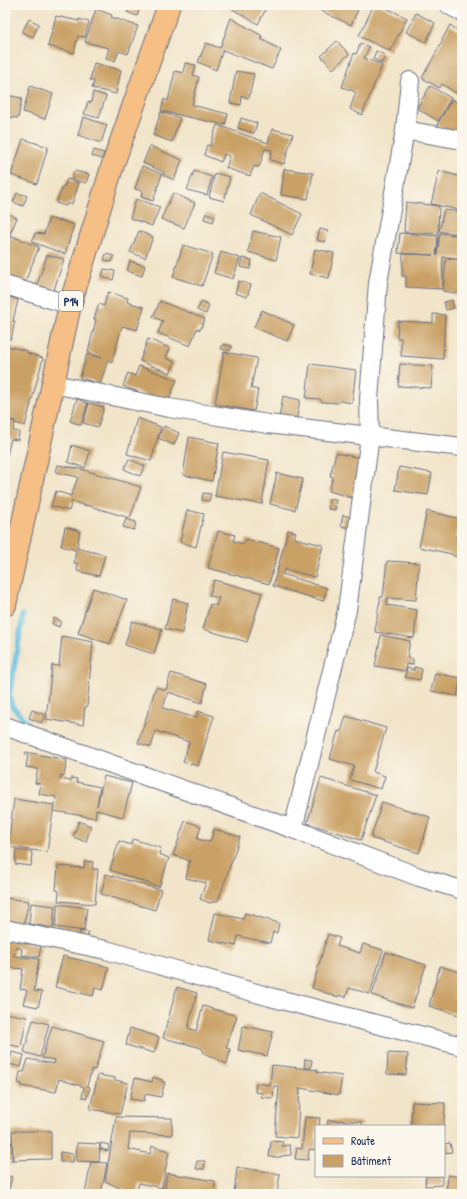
<svg xmlns="http://www.w3.org/2000/svg" width="467" height="1199" viewBox="0 0 467 1199" font-family="'Patrick Hand',sans-serif">
<style>
.lines{fill:none;stroke-linecap:round;stroke-linejoin:round}
.stream{stroke:#62bde0;stroke-width:5.5}
.building{fill:#c9a065}
.street-casing{stroke:#666e83;stroke-width:20}
.primary-casing{stroke:#666e83;stroke-width:24}
.street{stroke:#fff;stroke-width:18}
.primary{stroke:#f5bf86;stroke-width:22}
.labels{text-anchor:middle;dominant-baseline:central;stroke-width:4;stroke-linejoin:round;paint-order:stroke}
.shield{fill:#fbf7ec;stroke:#5e6b89;stroke-width:1}
.shield-label{font-size:12px;font-weight:bold;fill:#1b2f5e}
</style>
<rect width="100%" height="100%" fill="#fbf7ec"/>
<filter id="ink" filterUnits="userSpaceOnUse"><feTurbulence type="fractalNoise" baseFrequency=".025" numOctaves="2"/><feDisplacementMap in="SourceGraphic" scale="8" xChannelSelector="R" yChannelSelector="G"/><feConvolveMatrix kernelMatrix="1 2 1 2 8 2 1 2 1" color-interpolation-filters="sRGB"/></filter>
<filter id="wash" filterUnits="userSpaceOnUse"><feTurbulence type="fractalNoise" baseFrequency=".012" numOctaves="4" result="noise"/><feDisplacementMap in="SourceGraphic" scale="16" xChannelSelector="R" yChannelSelector="G"/><feGaussianBlur stdDeviation="0.9" result="paint"/><feColorMatrix in="noise" values="0 0 0 0 0 0 0 0 0 0 0 0 0 0 0 0 0 1.4 0 .05"/><feComposite in="paint" operator="in"/></filter>
<g filter="url(#wash)">
<rect width="100%" height="100%" fill="#f1e4c8"/>
<g class="lines">
<path class="stream" d="M23 615 9 696 12 706 29 725"/>
</g>
<g id="blocks">
<path class="building" d="M79 5H92L90 9Z
M130 5H143L142 7 141 6 137 16 127 12Z
M228 5H268L258 24 229 7 227 6Z
M324 5H360L351 25 321 11Z
M374 5H380L407 18 390 51 359 36Z
M96 9 112 15 111 17 138 26 128 54 119 51 115 61 106 58 109 48 85 42Z
M416 13 435 23 426 42 406 32Z
M56 16 79 21V19L89 22 85 37 78 36 74 53 48 46Z
M231 18 262 36 261 39 281 50 272 69 223 50 216 70 198 62 206 43 220 48Z
M29 19 39 24 33 37 22 32Z
M450 25 462 33V56L461 58 462 59V97L442 84 439 88 422 78 443 40H442Z
M337 41 349 54 333 69 321 56Z
M361 43 369 47 364 58 382 65 362 115 350 109 356 92 342 87 354 53 356 54Z
M376 51 385 55 382 63 373 59Z
M94 63 121 70 116 94 92 88 94 81 90 80Z
M185 63 196 65 193 75 199 77 192 105 228 114 225 125 161 111 164 99 168 101 175 71 183 73Z
M236 71 254 74 249 98 242 96 241 105 230 103Z
M30 86 53 94 45 119 23 112Z
M430 86 451 98 438 121 417 108Z
M93 92 106 96 99 118 84 114 88 102 91 103Z
M6 95 22 98 18 118 5 117Z
M452 99 462 106V139L437 125Z
M161 112 180 118 172 142 153 135Z
M83 117 107 125 101 143 78 135Z
M241 118 257 123 254 133 238 128Z
M217 125 268 143 272 129 293 134 284 164 270 160 272 150 265 149 259 167 254 166 250 176 226 168 230 156 224 154 221 162 204 155 207 145 210 146Z
M23 139 48 147 37 184 11 175Z
M150 146 182 160 174 180 163 175 164 172 143 163Z
M94 150 104 153 102 159 92 156Z
M142 166 162 174 153 201 141 197 143 191 135 189Z
M284 169 313 173 308 199 281 195Z
M74 171 89 174 86 183 72 179Z
M194 171 212 177 207 195 187 190Z
M439 171 462 177V198L459 210 431 204Z
M215 173 230 177 224 201 209 197Z
M67 179 79 183 72 204 67 203 66 206 56 203 63 186 64 187Z
M17 193 21 195 22 194 27 196 23 206 13 202Z
M173 193 195 203 184 228 161 219Z
M260 193 302 214 292 235 251 215Z
M136 199 160 207 152 226 130 218Z
M406 202 439 206 438 234 404 232Z
M444 210 462 212V235L439 231Z
M5 212 17 218 7 241H5Z
M206 213 215 216 213 222 204 219Z
M49 218 59 221V220L74 225 65 254 32 242 35 233 44 234Z
M320 229 328 231 325 242 317 240Z
M139 231 153 237 145 258 130 252Z
M253 231 281 237 276 260 248 252Z
M400 233 438 236 436 255 437 256 440 233 462 236V258L443 257 442 289 406 287V276H402L403 254 433 255 398 253Z
M12 236 39 247 23 287 5 279V254Z
M183 245 213 254 202 286 173 277Z
M315 249 334 253 329 278 310 274Z
M221 252 240 258 233 279 214 273Z
M106 254 114 256 112 262 104 260Z
M47 255 64 259 53 293 36 288Z
M242 258 252 260 250 269 240 267Z
M446 258 462 260V294L443 291Z
M130 261 145 266 142 276 127 271Z
M104 269 115 271 113 280 102 277Z
M239 281 251 285 247 297 235 293Z
M108 292 128 298 127 302 144 307 137 330 122 326 112 362 108 360 100 384 80 378 87 354 102 358 88 352 96 320 94 319 99 304 104 306Z
M5 295 18 300 13 321H15L11 339H8L7 346 27 351V353L43 358 25 426 15 423 13 431 19 432 18 440 11 439 6 459 5 419 15 422V421L5 418Z
M452 300 454 308 446 310 444 302Z
M160 301 205 319 200 330 197 328 190 346 158 333 163 321 153 317Z
M202 301 209 305 206 314 197 310Z
M262 310 294 325 287 341 254 327Z
M433 314 445 315 443 359 401 356V338H397L398 321 433 323Z
M148 339 170 348 166 358 175 362 170 373 140 361Z
M223 344 232 346 230 351 221 349Z
M224 352 257 358 251 388 258 390 254 411 215 404Z
M310 364 356 370 352 403 340 401 338 403 322 402 320 399 306 398Z
M400 364 433 366 431 388 398 386Z
M139 366 177 380 167 404 123 386 128 373 135 376Z
M283 396 300 400 296 421 279 418Z
M77 399 88 403 81 425 70 421Z
M89 403 104 407 98 427 83 423Z
M137 418 161 427 151 461 127 454Z
M164 426 179 433 174 445 158 438Z
M189 437 219 443 212 481 183 475Z
M72 445 90 451 85 468 68 462Z
M223 452 269 460 262 504 215 496Z
M336 453 365 459 356 499 329 491 333 477 330 476Z
M129 459 145 466 140 476 124 469Z
M58 465 81 469 141 487 130 518 86 505V506L72 501 69 511 51 506 56 491 71 496 78 477 56 472Z
M399 467 432 473 428 495 395 490Z
M277 473 303 479 295 510 270 504Z
M203 493 211 494 209 501 202 500Z
M329 499 336 500 335 510 328 509Z
M187 510 204 514 196 547 180 542Z
M427 511 461 519 456 538 462 539V559L452 555V554L419 547Z
M343 515 355 518 354 529 341 526Z
M126 519 136 522 134 530 123 527Z
M65 527 80 531 77 548 105 555 99 576 77 571 78 564 74 563 76 550 61 546Z
M288 530 296 532 294 538 323 545 315 577 285 569 282 574 327 588 323 601 273 586Z
M218 531 235 535 233 541 244 544 246 539 279 548 269 584 208 568Z
M387 561 419 563 416 600 387 598V605L417 610 414 638 375 632 379 604H380V597H383Z
M214 580 262 593 247 642 203 629 210 604 216 606 219 598 209 596Z
M93 588 127 600 110 644 78 633Z
M173 599 188 603 182 633 165 629Z
M54 618 61 621 59 627 52 624Z
M132 621 162 629 154 654 125 645Z
M381 635 410 641 407 658 413 659V665L406 664 405 671 375 666Z
M62 636 93 642 87 707H85L83 725 46 719 52 665 59 666Z
M414 667 422 669 420 680 405 677 407 668 414 670Z
M171 673 207 684 202 703 168 692 163 708 196 718 198 711 214 716 198 766 183 762 189 742 156 731 151 747 138 743 156 687 166 690Z
M435 673 461 678 457 696 431 691Z
M32 710 45 715 41 723 29 718Z
M346 716 386 728 373 772 385 776 381 789 350 780 354 766 330 759 338 731 341 732Z
M26 752 67 760 64 776 61 775 60 779 71 781V778L77 779 76 782 100 787 97 806 104 776 132 783 123 817 96 810 95 818 54 811 56 797 39 794 41 784 35 783 38 769 26 767 28 755 25 754Z
M321 778 376 795 361 840 307 823Z
M14 799 54 805 47 852 8 847Z
M382 802 430 817 419 853 371 838Z
M79 821 91 826 86 842 73 837Z
M185 821 201 826 197 839 210 842 214 829 240 837 218 901 210 903 200 899 206 883 186 878 190 861 173 855Z
M133 839 161 848 159 854 169 858 159 887 110 870 119 841 131 845Z
M16 850 32 852 31 866 15 864Z
M85 861 93 862 92 869H98L95 904 58 901 59 891 56 890 58 866 84 868Z
M106 874 161 890 155 910 101 894Z
M5 898 29 901 23 927 5 925Z
M31 903 55 906 53 928 29 924Z
M58 904 87 908 84 931 55 927Z
M215 913 243 919 245 913 279 923 277 933 273 932 270 943 238 936 236 946 209 940Z
M80 931 88 932V937H79Z
M328 934 340 938 337 946 360 953 363 944 383 950 370 994 349 988 346 997 339 995 338 997 312 988Z
M5 937 25 940 24 943 41 946 39 957 21 955 22 949 15 947 14 956 39 959 34 991 42 992 38 1007 23 1004 27 990 20 989 23 969 5 967Z
M386 952 426 965 412 1008 372 995Z
M63 956 109 967 103 990 95 988 93 996 55 987Z
M440 966 462 973V1016L429 1006Z
M177 987 197 993 188 1028 196 1031 203 1006 237 1016 226 1048 230 1049 227 1064 204 1053 202 1048 163 1038Z
M5 1013 27 1017 21 1047 5 1044Z
M33 1020 49 1024 40 1057 24 1052Z
M52 1026 104 1041 95 1070 92 1069 87 1086 90 1087 87 1098 82 1097 84 1087 59 1079 56 1092 21 1086 22 1084 18 1083 20 1072H24L28 1059 54 1064 55 1060 42 1058Z
M243 1026 273 1032 267 1056 238 1050Z
M130 1028 159 1037 154 1053 126 1045Z
M12 1052 24 1055 21 1067 9 1064Z
M388 1053 408 1054 406 1075 387 1074Z
M305 1059 312 1060 311 1068H304Z
M272 1065 318 1070 317 1072 342 1076 339 1095 300 1088 297 1138 275 1136 279 1086H274L273 1098 261 1097 262 1093 255 1092 256 1083 270 1085Z
M98 1075 115 1078V1080L128 1083 120 1114 90 1109Z
M153 1077 162 1080V1082H165L161 1097 145 1094 144 1101 130 1099 135 1078 152 1082Z
M412 1102 445 1103 444 1126H411Z
M116 1117 172 1118V1135L130 1133 128 1149 150 1154 152 1146 169 1151 162 1188 139 1183 136 1194H132L105 1181Z
M305 1117 320 1118 319 1126H316V1150L309 1149 308 1160 295 1159 297 1148 302 1149Z
M328 1120 362 1122V1126H327Z
M5 1122 8 1123 6 1137H5Z
M12 1131H51V1159L13 1160Z
M271 1141 283 1142 282 1146 290 1145 291 1155 281 1156V1157H269Z
M5 1143H12V1161H5Z
M77 1143 100 1144 99 1162 76 1161Z
M101 1143 109 1145 108 1151 100 1149Z
M450 1143 452 1152 444 1153V1144Z
M60 1152 73 1154V1162H60Z
M197 1161H205L204 1169H196Z
M91 1162 107 1163 101 1194H85Z
M237 1167 280 1174 277 1194H234Z
M167 1173 215 1181 214 1194H164Z
M5 1175 12 1177 8 1194H5Z
M448 1175 462 1177V1194H446Z
M426 1176H442V1185L425 1186Z
M284 1190 301 1193V1194H283Z"/>
</g>
</g>
<g filter="url(#ink)">
<use href="#blocks" fill-opacity="0" stroke="#666e83" stroke-width="1"/>
<g class="lines">
<g class="street-casing">
<path id="street" d="M449 5 462 12
M410 81 405 130 462 140
M5 285 70 305
M54 384 169 408 268 424 462 447
M5 726 293 829 419 877 462 890
M293 829 347 610 370 436 369 399 378 283 405 130
M5 929 106 950 270 997 462 1046"/>
</g>
<g class="primary-casing">
<path id="primary" d="M5 605 70 305 114 161 169 5"/>
</g>
<use href="#street" class="street"/>
<use href="#primary" class="primary"/>
</g>
</g>
<g class="labels">
<rect class="shield" x="59" y="291" width="24" height="20" rx="3"/>
<g class="shield-label">
<text x="71" y="301">P14</text>
</g>
</g>
<rect width="467" height="1199" fill="none" stroke="#fbf7ec" stroke-width="20"/>
<rect x="315" y="1125" width="130" height="52" fill="#fbf7ec" stroke="#a1a7b3"/>
<rect x="323" y="1138" width="20" height="6" fill="#f5bf86" stroke="#a1a7b3"/>
<text x="351" y="1145" font-size="12" fill="#1b2f5e">Route</text>
<rect x="323" y="1155" width="20" height="12" fill="#c9a065" stroke="#a1a7b3"/>
<text x="351" y="1165" font-size="12" fill="#1b2f5e">Bâtiment</text>
</svg>
